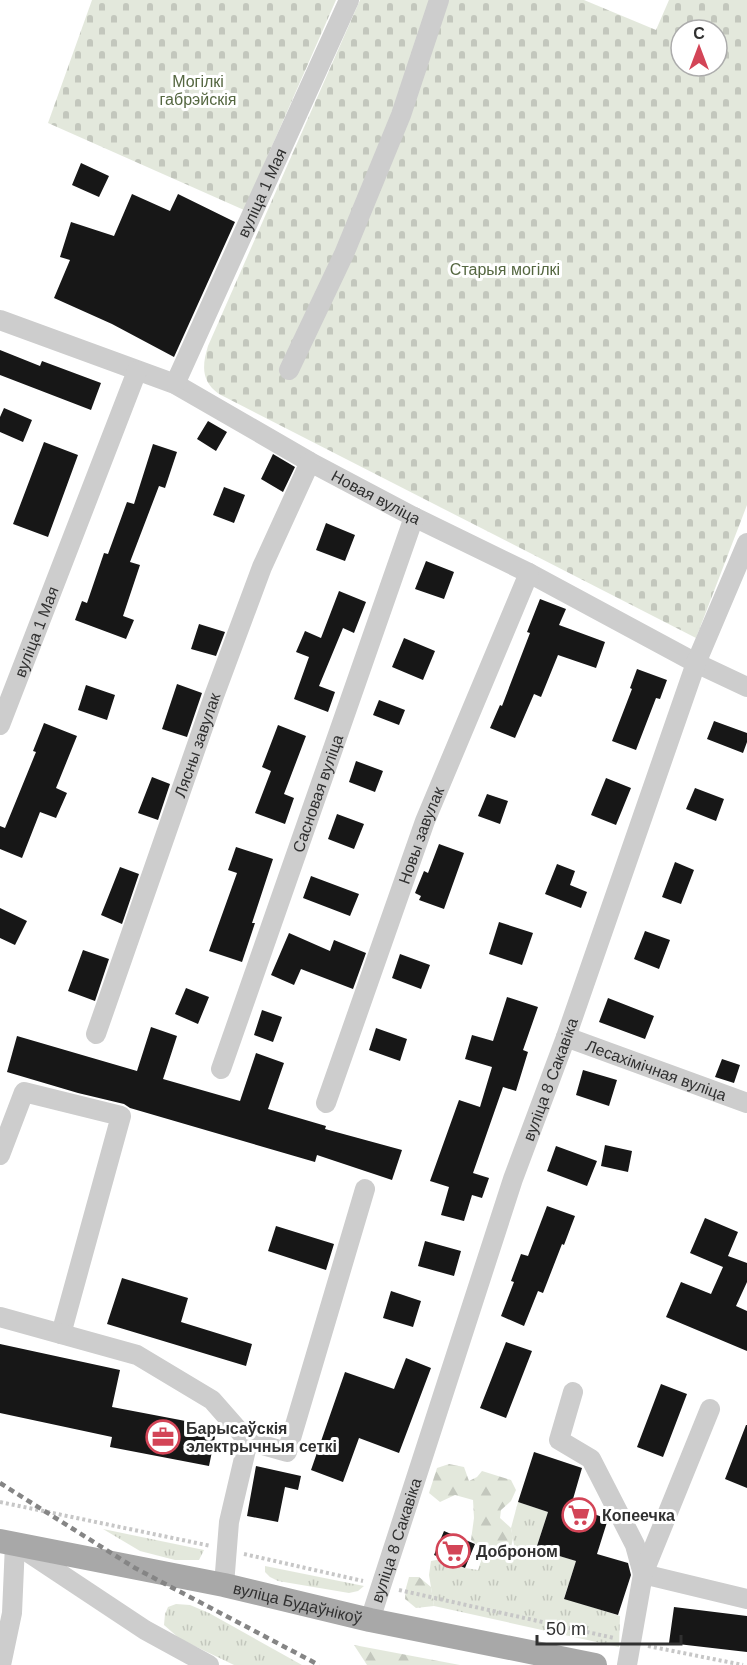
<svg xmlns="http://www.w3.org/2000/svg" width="747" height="1665" viewBox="0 0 747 1665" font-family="Arial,sans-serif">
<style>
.grass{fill:url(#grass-tufts)}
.forest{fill:url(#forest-firs)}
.cemetery{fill:url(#cemetery-stones);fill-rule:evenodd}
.building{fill:#171717}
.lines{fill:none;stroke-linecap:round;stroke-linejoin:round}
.path{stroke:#c7c7c7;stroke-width:4;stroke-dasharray:3 3;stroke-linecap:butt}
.minor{stroke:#cdcdcd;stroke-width:20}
.major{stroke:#a8a8a8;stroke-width:24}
.rail{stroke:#858585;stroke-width:4.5;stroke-dasharray:6 4.5;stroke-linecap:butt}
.labels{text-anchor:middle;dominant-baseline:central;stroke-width:6;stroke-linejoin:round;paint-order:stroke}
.park-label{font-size:16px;fill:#556741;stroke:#fff}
.street-label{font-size:16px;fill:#303030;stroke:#fff}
.poi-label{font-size:16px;font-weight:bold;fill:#303030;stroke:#fff;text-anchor:start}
</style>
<defs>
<pattern id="grass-tufts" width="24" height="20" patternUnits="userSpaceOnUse" patternTransform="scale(1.5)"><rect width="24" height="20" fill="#e3e8dc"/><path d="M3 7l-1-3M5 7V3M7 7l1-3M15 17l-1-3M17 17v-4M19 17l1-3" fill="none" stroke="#c3c7bd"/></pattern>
<pattern id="forest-firs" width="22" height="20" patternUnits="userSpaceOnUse" patternTransform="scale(1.5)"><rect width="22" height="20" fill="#e3e8dc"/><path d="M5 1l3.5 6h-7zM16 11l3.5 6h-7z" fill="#c3c7bd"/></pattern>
<pattern id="cemetery-stones" width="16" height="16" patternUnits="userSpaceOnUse" patternTransform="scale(1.5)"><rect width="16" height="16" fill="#e3e8dc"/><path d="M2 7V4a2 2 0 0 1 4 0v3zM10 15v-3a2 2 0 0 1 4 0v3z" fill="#c3c7bd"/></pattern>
</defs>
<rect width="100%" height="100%" fill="#fff"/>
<path class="grass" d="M518 1502 548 1512 536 1549 576 1561 564 1598 620 1616 619 1647 434 1606 429 1575 431 1561 442 1559 465 1568 478 1570 482 1558 510 1553 514 1545 511 1528Z
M103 1529 204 1550 199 1560H175L140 1551Z
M265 1566 364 1586 358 1591 349 1593 278 1581 270 1577 265 1572Z
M176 1604 190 1605 209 1613 302 1665H234L180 1639 164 1625 165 1614 168 1607Z"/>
<path class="forest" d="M449 1464 464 1467 469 1481 477 1477 482 1471 511 1480 516 1490 511 1501 501 1510 500 1518 511 1528 513 1538 510 1553 494 1555 481 1548 471 1540 474 1518 473 1500 455 1495 440 1502 429 1493 437 1468Z
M409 1577H419L431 1587 434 1606 416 1608 405 1599 406 1588Z
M354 1645 460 1665H367Z"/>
<path class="cemetery" d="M92 0H336L244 210 48 123Z
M360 0H584L656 30 669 0H747V505L696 638 219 394C201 381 202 366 208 346ZM681 30H717V66H681Z"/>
<path class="building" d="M81 163 109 176 99 197 72 185Z
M132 194 170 211 178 194 235 222 174 357 112 324 54 298 70 260 60 257 71 222 114 236Z
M0 350 40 366 42 361 101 383 91 410 0 375Z
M4 408 32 420 23 442 0 432V417Z
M208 421 227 432 216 451 197 439Z
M44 442 78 455 48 537 13 524Z
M153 444 177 452 165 488 159 486 130 562 140 565 123 616 134 620 126 639 75 620 82 601 87 603 104 553 108 554 127 502 134 504Z
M273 454 295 467 283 492 261 479Z
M224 487 245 495 234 523 213 515Z
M326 523 355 535 345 561 316 550Z
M426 561 454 572 444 599 415 589Z
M339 591 366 602 354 633 343 628 319 686 335 692 328 712 294 699 309 657 296 652 305 631 321 638Z
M540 599 566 609 559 625 605 642 596 668 558 655 541 697 534 694 515 738 490 728 500 705 502 706 530 633 527 632Z
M199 624 225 632 216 656 191 649Z
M404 638 435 651 423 680 392 667Z
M637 669 667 680 660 699 656 698 636 750 612 741 632 689 630 688Z
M177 684 202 693 187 737 162 729Z
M86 685 115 695 107 720 78 710Z
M379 700 405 710 399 725 373 715Z
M714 721 747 733V742L743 753 707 739Z
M44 723 77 736 56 788 67 793 56 818 40 812 22 858 0 849V826L5 828 36 752 33 751Z
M278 725 306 736 284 794 294 798 285 824 255 813 271 771 262 767Z
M356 761 383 771 375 792 349 782Z
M152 777 170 784 158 820 138 813Z
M606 778 631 788 616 825 591 815Z
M695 788 724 799 716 821 686 809Z
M487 794 508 801 500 824 478 816Z
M337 814 364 824 354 849 328 839Z
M439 844 464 853 444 909 419 900 421 896 415 893 424 871 428 873Z
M236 847 273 859 252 923H255L242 962 209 951 237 873 228 870Z
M675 862 694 870 681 904 662 897Z
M557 864 575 871 570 885 587 892 581 908 545 894Z
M120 867 139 874 122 924 101 915Z
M311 876 359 894 350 916 303 898Z
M0 908 27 921 15 945 0 938Z
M499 922 533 933 522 965 489 954Z
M645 931 670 940 659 969 634 959Z
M289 933 330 951 334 940 366 953 353 989 301 969 294 985 271 975Z
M83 950 109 959 95 1001 68 991Z
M400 954 430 965 421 989 392 978Z
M186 988 209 997 198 1024 175 1014Z
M507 997 538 1007 523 1050 528 1052 516 1091 503 1087 473 1173 489 1178 482 1198 472 1195 464 1221 441 1215 449 1187 430 1181 459 1100 480 1107 492 1067 465 1059 472 1035 493 1041Z
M608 998 654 1016 645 1039 599 1022Z
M262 1010 282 1017 273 1042 254 1035Z
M151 1027 177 1036 163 1079 240 1101 256 1053 284 1063 268 1109 326 1126 325 1129 402 1150 392 1180 317 1155 315 1162 130 1108 124 1104 78 1093 7 1072 17 1036 137 1071Z
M376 1028 407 1039 400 1061 369 1050Z
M722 1059 740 1065 734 1083 715 1077Z
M583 1070 617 1080 609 1106 576 1095Z
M605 1145 632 1151 628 1172 601 1166Z
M556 1146 597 1161 587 1186 547 1171Z
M547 1206 575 1216 564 1245 562 1244 543 1293 538 1291 524 1326 501 1316 514 1282 511 1281 521 1254 528 1256Z
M705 1218 738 1232 728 1256 747 1263V1282L736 1306 747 1311V1351L666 1317 681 1282 711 1294 723 1267 690 1253Z
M276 1226 334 1244 326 1270 268 1251Z
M425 1241 461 1251 454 1276 418 1266Z
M122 1278 188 1298 181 1322 252 1344 246 1366 107 1324Z
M391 1291 421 1301 413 1327 383 1318Z
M506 1342 532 1351 506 1418 480 1408Z
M0 1344 120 1370 112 1407 217 1427 209 1466 110 1447 112 1437 0 1413Z
M406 1358 431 1368 399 1453 359 1438 343 1482 311 1470 345 1372 394 1389Z
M661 1384 687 1394 663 1457 637 1447Z
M746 1425H747V1488L725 1479Z
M534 1452 582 1468 571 1506 608 1519 597 1554 628 1563 631 1575 618 1615 564 1599 576 1561 536 1549 548 1512 518 1502Z
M256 1466 301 1476 298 1490 285 1487 278 1522 247 1516Z
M444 1531 475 1544 465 1568 434 1555Z
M674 1607 747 1616V1652L669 1643Z"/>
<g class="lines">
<path class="path" d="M0 1502 211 1546
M244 1554 363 1581
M399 1590 614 1638
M648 1646 743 1665"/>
<g class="minor">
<path id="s1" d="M0 320 175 384 310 462 414 517 529 573 696 663 747 687"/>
<path d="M289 370 344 254 401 115 439 0"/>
<path id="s2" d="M175 384 349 0"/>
<path id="s3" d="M0 725 137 371"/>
<path id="s4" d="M96 1034 214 696 262 567 310 462"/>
<path id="s5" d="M566 1037 747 1103"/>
<path id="s6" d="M221 1069 414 517"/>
<path id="s7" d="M326 1103 425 821 529 573"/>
<path d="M0 1155 24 1092 121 1116 61 1334"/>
<path d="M0 1317 137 1355 212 1400 248 1441 229 1522 224 1585"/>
<path d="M573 1392 559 1440 591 1459 635 1545 643 1574 747 1599"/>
<path d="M248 1441 287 1452 365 1189"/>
<path d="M20 1547 145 1630 209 1665"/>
<path id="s8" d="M370 1620 513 1179 566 1037 696 663 747 543"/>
<path d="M1 1665 12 1613 15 1544"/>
<path d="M627 1665 643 1574 710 1409"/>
</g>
<path class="major" id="s9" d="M0 1541 224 1585 370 1620 595 1665"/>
<path class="rail" d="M0 1483 135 1568 319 1665"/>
</g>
<defs>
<g id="office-ring" transform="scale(1.725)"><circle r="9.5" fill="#fff" stroke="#d34557" stroke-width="1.5"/><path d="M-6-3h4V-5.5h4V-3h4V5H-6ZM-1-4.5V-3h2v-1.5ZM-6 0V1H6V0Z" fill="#d34557"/></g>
<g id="supermarket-ring" transform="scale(1.725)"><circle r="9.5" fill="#fff" stroke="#d34557" stroke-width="1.5"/><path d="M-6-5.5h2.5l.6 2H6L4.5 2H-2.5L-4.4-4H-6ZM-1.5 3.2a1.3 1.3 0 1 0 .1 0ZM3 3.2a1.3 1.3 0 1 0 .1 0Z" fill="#d34557"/></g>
</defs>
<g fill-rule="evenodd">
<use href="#office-ring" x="163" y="1437"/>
<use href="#supermarket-ring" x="579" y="1515"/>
<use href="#supermarket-ring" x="453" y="1551"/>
</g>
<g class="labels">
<g class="park-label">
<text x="198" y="81">Могілкі<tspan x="198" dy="18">габрэйскія</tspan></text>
<text x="505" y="269">Старыя могілкі</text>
</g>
<g class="street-label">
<text stroke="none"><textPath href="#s2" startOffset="210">вуліца 1 Мая</textPath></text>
<text stroke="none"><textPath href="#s1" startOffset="417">Новая вуліца</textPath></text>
<text stroke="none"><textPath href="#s3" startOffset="100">вуліца 1 Мая</textPath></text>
<text stroke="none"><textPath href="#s4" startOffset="306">Лясны завулак</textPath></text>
<text stroke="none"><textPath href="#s6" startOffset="292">Сасновая вуліца</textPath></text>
<text stroke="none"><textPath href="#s7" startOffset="284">Новы завулак</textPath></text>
<text stroke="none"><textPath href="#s5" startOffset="96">Лесахімічная вуліца</textPath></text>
<text stroke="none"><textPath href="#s8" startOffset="570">вуліца 8 Сакавіка</textPath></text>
<text stroke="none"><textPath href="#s8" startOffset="84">вуліца 8 Сакавіка</textPath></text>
<text stroke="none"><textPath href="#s9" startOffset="304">вуліца Будаўнікоў</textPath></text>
</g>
<g class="poi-label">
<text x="186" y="1428">Барысаўскія<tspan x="186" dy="18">электрычныя сеткі</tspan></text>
<text x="602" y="1515">Копеечка</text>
<text x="476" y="1551">Доброном</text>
</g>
</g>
<g transform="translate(699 48)"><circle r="28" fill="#ffffff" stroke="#acacac" stroke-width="1.5"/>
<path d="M0-4.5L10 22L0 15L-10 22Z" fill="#d34557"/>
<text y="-9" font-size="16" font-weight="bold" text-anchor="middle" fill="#303030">С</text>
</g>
<path d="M537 1635v9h144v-9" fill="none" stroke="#303030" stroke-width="3"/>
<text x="546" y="1635" font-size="18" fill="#303030" stroke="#ffffff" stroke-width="4.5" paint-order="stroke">50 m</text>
</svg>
